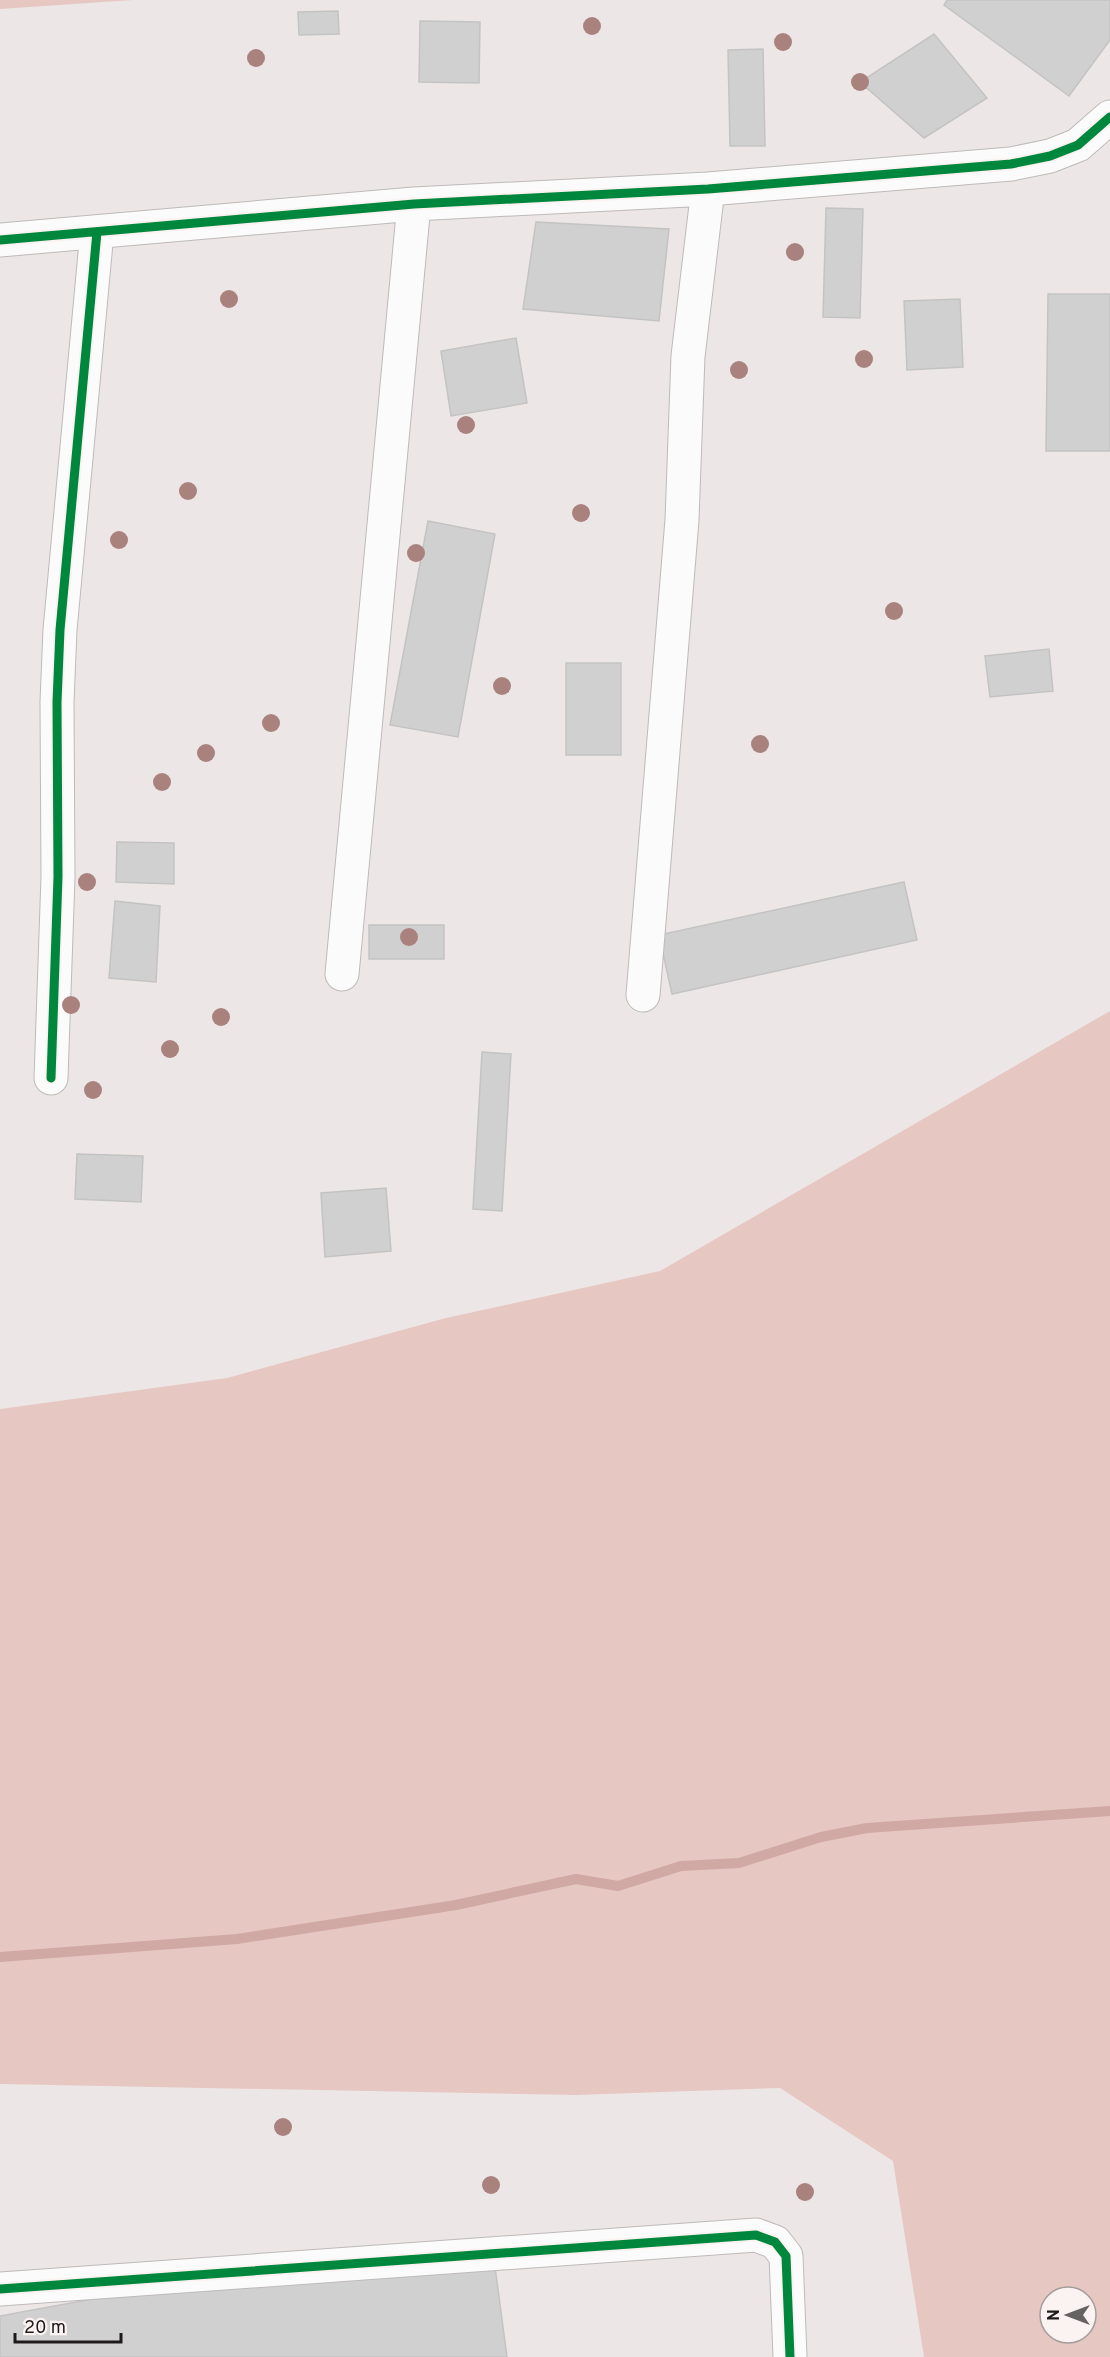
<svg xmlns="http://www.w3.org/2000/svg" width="1110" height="2357" viewBox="0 0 1110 2357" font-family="Overpass,sans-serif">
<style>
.green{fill:#e7c7c2;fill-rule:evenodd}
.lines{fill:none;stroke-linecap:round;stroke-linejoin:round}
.stream{stroke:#d0a9a4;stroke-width:10}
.building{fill:#d1d0d0;stroke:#c4c3c3;stroke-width:1.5}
.minor-casing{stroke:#bebab9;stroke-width:35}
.minor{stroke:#fcfbfb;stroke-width:33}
.cycleway-casing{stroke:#fbf3f1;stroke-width:13}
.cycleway{stroke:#00873e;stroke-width:9}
.tree{fill:#a9827e}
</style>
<rect width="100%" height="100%" fill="#ece7e6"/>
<path class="green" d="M0 0H133L0 9Z
M1110 1011V2357H924L893 2161 780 2088 576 2095 0 2084V1409L227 1378 446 1318 660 1271ZM1050 2297H1086V2333H1050Z"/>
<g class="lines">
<path class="stream" d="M0 1957 237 1939 456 1905 576 1879 618 1886 681 1866 739 1863 821 1837 867 1828 1110 1811"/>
</g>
<path class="building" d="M947 0H1110V40L1069 96 944 5Z
M338 11 339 34 299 35 298 12Z
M420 21 480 22 479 83 419 82Z
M934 34 987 98 924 138 860 82Z
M763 49 765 146H730L728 50Z
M826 208 863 209 860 318 823 317Z
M536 222 669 229 659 321 523 309Z
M1048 294H1110V451H1046Z
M960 299 963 367 907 370 904 301Z
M516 338 527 403 451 416 441 351Z
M428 521 495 534 458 737 390 725Z
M1049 649 1053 691 990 697 985 656Z
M566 663H621V755H566Z
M117 842 174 843V884L116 882Z
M904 882 917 940 672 994 659 935Z
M115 901 160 906 156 982 109 978Z
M369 925H444V959H369Z
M482 1052 511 1054 502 1211 473 1209Z
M77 1154 143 1156 141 1202 75 1199Z
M386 1188 391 1251 325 1257 321 1193Z
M495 2267 507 2357H0V2316L223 2275Z"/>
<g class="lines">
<g class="minor-casing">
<path id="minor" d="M0 240 414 204 708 189 1011 164 1050 156 1078 145 1110 117
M342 974 414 204
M643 995 682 520 688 356 708 189
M51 1078 58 877 57 702 60 630 97 232
M0 2289 756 2235 775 2242 786 2256 790 2357"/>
</g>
<use href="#minor" class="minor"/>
<g class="cycleway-casing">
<path id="cycleway" d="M0 240 414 204 708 189 1011 164 1050 156 1078 145 1110 117
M51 1078 58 877 57 702 60 630 97 232
M0 2289 756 2235 775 2242 786 2256 790 2357"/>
</g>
<use href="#cycleway" class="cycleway"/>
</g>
<g class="tree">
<circle cx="592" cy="26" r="9"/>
<circle cx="783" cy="42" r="9"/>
<circle cx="256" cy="58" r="9"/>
<circle cx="860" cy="82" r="9"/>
<circle cx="795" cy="252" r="9"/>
<circle cx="229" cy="299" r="9"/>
<circle cx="864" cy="359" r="9"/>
<circle cx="739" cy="370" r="9"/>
<circle cx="466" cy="425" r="9"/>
<circle cx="188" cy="491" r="9"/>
<circle cx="581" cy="513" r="9"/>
<circle cx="119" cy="540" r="9"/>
<circle cx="416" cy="553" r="9"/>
<circle cx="894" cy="611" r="9"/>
<circle cx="502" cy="686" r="9"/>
<circle cx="271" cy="723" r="9"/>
<circle cx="760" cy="744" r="9"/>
<circle cx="206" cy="753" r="9"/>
<circle cx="162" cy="782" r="9"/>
<circle cx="87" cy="882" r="9"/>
<circle cx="409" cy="937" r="9"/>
<circle cx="71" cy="1005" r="9"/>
<circle cx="221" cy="1017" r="9"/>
<circle cx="170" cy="1049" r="9"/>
<circle cx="93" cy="1090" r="9"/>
<circle cx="283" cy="2127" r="9"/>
<circle cx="491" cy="2185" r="9"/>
<circle cx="805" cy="2192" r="9"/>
</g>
<g transform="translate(1068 2315) rotate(270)"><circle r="28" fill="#fbf3f1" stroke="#a39d9b" stroke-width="1.5"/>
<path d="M0-4.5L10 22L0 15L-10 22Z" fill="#666261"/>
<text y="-9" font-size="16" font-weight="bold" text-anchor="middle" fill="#1e1b1a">N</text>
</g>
<path d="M15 2333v9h106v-9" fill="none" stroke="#1e1b1a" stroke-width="3"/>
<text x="24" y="2333" font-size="18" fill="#1e1b1a" stroke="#fbf3f1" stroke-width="4.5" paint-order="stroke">20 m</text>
</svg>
